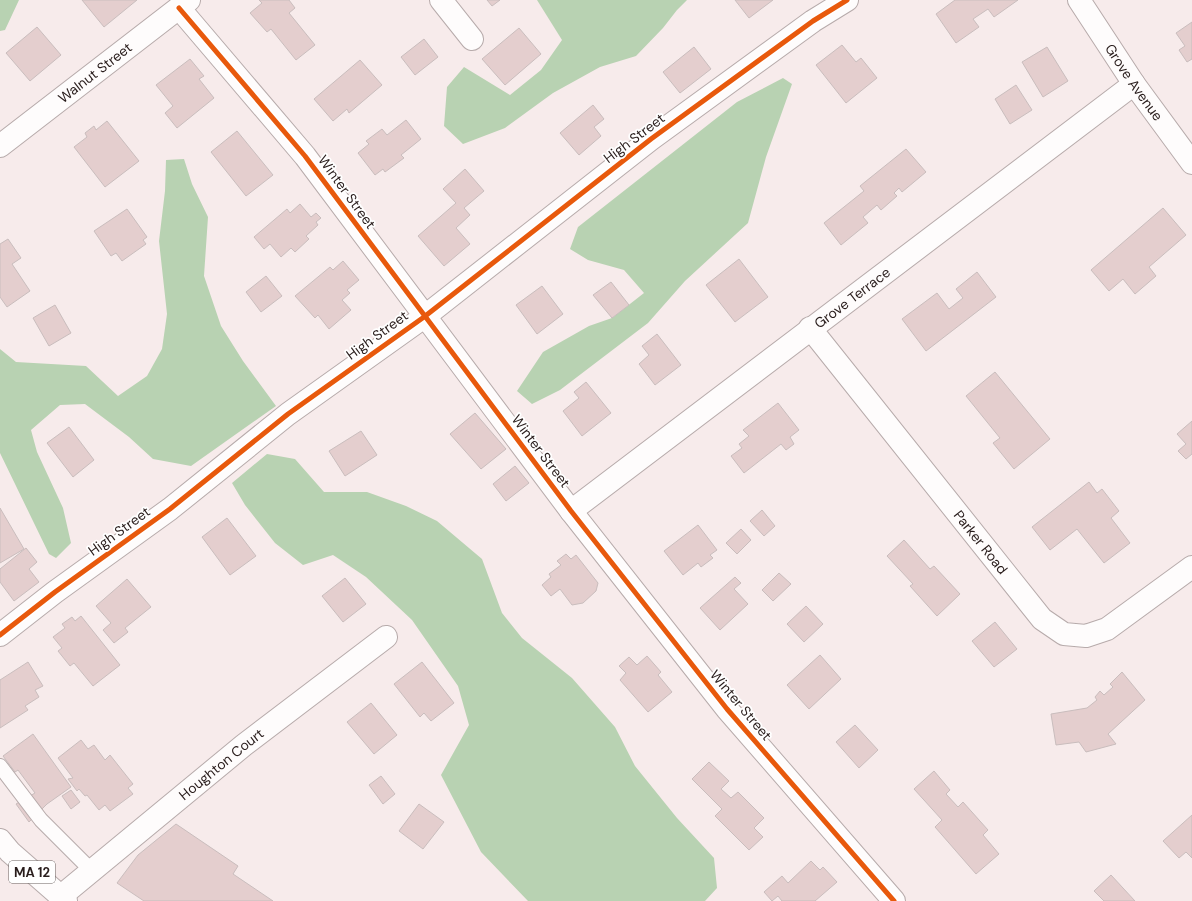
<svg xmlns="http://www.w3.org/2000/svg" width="1192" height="901" viewBox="0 0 1192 901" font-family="'DM Sans',sans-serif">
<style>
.forest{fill:#b8d2b2}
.building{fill:#e4cece;stroke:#c9bdbd}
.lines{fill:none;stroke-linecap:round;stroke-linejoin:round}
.lane-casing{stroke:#b7abab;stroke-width:16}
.street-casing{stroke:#b7abab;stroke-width:24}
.secondary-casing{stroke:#b7abab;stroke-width:24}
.primary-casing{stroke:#b7abab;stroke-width:24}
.lane{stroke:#fefcfc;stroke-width:14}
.street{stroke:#fefcfc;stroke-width:22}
.secondary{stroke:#fefcfc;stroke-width:22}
.primary{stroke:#fefcfc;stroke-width:22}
.cycleway-casing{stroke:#fff;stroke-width:8}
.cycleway{stroke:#e8590c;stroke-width:5}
.labels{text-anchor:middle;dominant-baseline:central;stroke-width:3.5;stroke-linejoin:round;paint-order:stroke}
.shield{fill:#fff;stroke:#68605f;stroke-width:1}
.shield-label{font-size:13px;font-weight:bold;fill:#281c1b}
.street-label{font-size:14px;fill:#281c1b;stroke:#fff}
</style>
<rect width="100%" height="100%" fill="#f7ebeb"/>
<path class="forest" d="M0 0H19L5 30 0 31Z
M537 0H687L677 10 663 28 636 56 600 67 553 93 505 128 463 144 444 126 447 87 464 67 510 95 541 70 562 40Z
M783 78 792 84 766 157 748 223 685 281 648 323 560 390 532 404 517 391 543 352 589 326 612 318 644 293 624 270 588 260 570 249 578 227 737 102Z
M184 159 192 184 208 217 204 276 221 326 243 361 276 406 191 466 153 459 129 437 85 404 60 405 31 430 37 452 63 508 71 543 56 558 49 554 0 453V349L16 362 86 366 118 396 147 376 162 349 167 314 159 241 165 191 166 160Z
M267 454 295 459 324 492H367L406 506 437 521 482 559 502 613 522 638 572 678 615 727 635 766 677 818 714 858 717 888 705 901H528L481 852 441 775 469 725 458 686 412 620 366 577 333 555 303 565 275 543 245 505 232 483Z"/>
<path class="building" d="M82 0H137L104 27Z
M259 0H289L295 8 289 13 315 45 296 60 271 29 267 32 250 13 262 3Z
M487 0H500L492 6Z
M735 0H773L749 18Z
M955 0H1018L994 17 988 9 973 19 979 27 956 43 936 14Z
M1192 22V59L1187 62 1179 50 1185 46 1176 33Z
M37 27 61 55 30 81 6 53Z
M519 28 541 54 505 85 482 59Z
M424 39 438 57 415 75 401 57Z
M842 45 856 62 861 58 877 78 846 103 816 65Z
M694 47 711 69 680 93 663 72Z
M1047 47 1068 81 1043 97 1022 62Z
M190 59 204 76 199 79 214 98 177 128 165 113 173 106 156 85Z
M360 60 382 85 349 113 347 109 333 121 314 99Z
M1016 85 1032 110 1010 124 995 99Z
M593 105 604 119 594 127 601 136 579 155 560 133Z
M406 120 421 139 401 155 404 158 385 172 383 169 375 175 358 153 369 144 366 141 382 129 387 135Z
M107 121 139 161 105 187 74 147 87 137 85 133 94 126 96 130Z
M237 131 273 175 246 196 211 152Z
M906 149 926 172 902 192 899 188 894 193 897 196 881 210 877 205 863 217 868 223 841 245 824 223 864 191 860 186Z
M465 169 484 191 464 208 470 215 456 228 470 244 444 266 418 236 456 203 443 189Z
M300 204 311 217 316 213 321 218 316 222 318 225 306 236 309 239 295 252 291 248 281 257 270 244 264 249 254 237 287 209 290 213Z
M1163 208 1186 235 1149 267 1156 276 1135 294 1123 279 1109 291 1091 270Z
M127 209 147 237 143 240 146 244 122 261 116 253 111 256 94 231Z
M8 239 21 258 12 264 30 291 7 307 0 297V244Z
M739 259 768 297 735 322 706 285Z
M343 261 359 280 347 290 350 293 342 300 351 310 329 329 318 315 315 318 295 296 330 267 333 270Z
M977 272 996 297 926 351 902 319 937 293 949 309 963 298 956 289Z
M266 276 282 296 261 312 246 292Z
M611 282 629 305 612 318 593 295Z
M542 286 563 314 537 334 516 305Z
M55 305 71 333 49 346 33 318Z
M657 334 681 365 655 385 639 364 649 355 642 346Z
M995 372 1050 439 1014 469 993 443 1000 438 966 396Z
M586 382 611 413 582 436 563 411 579 398 574 392Z
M778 403 799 430 790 437 794 444 786 450 781 444 744 473 731 456 742 448 739 444 749 436 743 430Z
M475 413 506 449 481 469 450 434Z
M1192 421V454L1186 459 1178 451 1186 444 1177 434Z
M69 427 94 460 73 477 47 443Z
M361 431 377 455 345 476 329 451Z
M515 466 529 483 506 501 493 484Z
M1089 482 1097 493 1102 489 1119 511 1111 518 1130 543 1104 563 1077 529 1050 550 1032 527Z
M0 508 24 549 0 563Z
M762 510 775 526 764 536 750 521Z
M227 518 256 556 230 575 202 537Z
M698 525 717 550 710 555 713 558 701 567 698 563 683 575 664 551Z
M741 529 751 540 737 554 726 543Z
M904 540 930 569 934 566 960 594 937 616 910 586 913 584 887 556Z
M26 548 37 562 29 569 39 582 14 601 0 582V569Z
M566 554 571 559 576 555 598 583 596 591 583 603 572 605 560 589 551 596 542 585 551 577 549 574 561 565 557 561Z
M779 573 791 584 773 601 762 590Z
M735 577 741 583 734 589 748 604 720 630 700 608Z
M345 578 366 604 343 622 322 596Z
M127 579 151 607 125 628 128 632 114 643 103 630 111 623 96 606Z
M806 606 823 624 804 642 787 624Z
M81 616 120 665 93 686 74 663 70 666 58 651 62 648 53 637 65 628 62 624 72 617 75 621Z
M995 622 1017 649 994 667 972 641Z
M820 655 841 679 809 709 787 685Z
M647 656 661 672 658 675 672 692 648 712 620 680 626 673 619 666 629 657 637 665Z
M28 662 43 686 35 690 39 697 25 706 28 710 0 728V680Z
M422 662 454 703 431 721 424 713 420 717 394 684Z
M1122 672 1145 700 1108 734 1116 744 1086 752 1079 742 1056 745 1051 714 1087 708 1097 700 1095 697 1100 691 1104 695 1113 687 1110 684Z
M371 703 397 735 374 754 347 722Z
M855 725 878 750 859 768 836 742Z
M33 734 71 787 47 804 29 822 16 804 35 793 18 770 15 772 3 756Z
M81 740 88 749 94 745 105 760 110 755 133 784 128 788 133 794 110 811 105 805 99 810 87 795 85 796 79 789 77 791 68 779 73 778 58 758Z
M709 762 729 781 721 789 731 798 738 792 764 818 754 828 763 837 749 850 715 816 722 809 692 779Z
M934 771 950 790 946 794 958 807 963 802 988 830 983 835 999 854 976 874 935 827 942 820 914 789Z
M381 776 395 794 383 804 369 785Z
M71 790 80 802 71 809 62 796Z
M419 804 444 822 423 849 399 831Z
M1192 815V858L1186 852 1179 858 1163 841Z
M176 824 238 866 233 874 273 901H144L117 883 138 855Z
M811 861 820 870 823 867 837 882 815 901H782L778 896 772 901 764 892 782 876 788 883Z
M1111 875 1135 901H1104L1094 891Z"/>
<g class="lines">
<g class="lane-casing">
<path id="lane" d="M0 766 41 820 92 871"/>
</g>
<g class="street-casing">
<g id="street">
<path d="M441 0 472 39"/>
<path d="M179 8 305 156 571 511 727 709 894 901"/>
<path id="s1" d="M810 328 1042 619 1064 634 1086 636 1107 629 1192 567"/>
<path id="s2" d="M571 511 1134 84"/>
<path d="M0 635 55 592 170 509 288 414 424 317 651 139 813 21 847 0"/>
<path id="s3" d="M60 897 244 745 386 637"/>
</g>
</g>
<g class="secondary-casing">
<g id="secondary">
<path id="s4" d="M1079 0 1134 84 1192 163"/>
<path id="s5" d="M0 146 189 0"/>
</g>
</g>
<g class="primary-casing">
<path id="primary" d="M0 840 10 852 66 901"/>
</g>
<use href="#lane" class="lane"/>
<use href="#street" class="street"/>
<use href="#secondary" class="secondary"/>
<use href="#primary" class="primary"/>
<g class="cycleway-casing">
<path id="cycleway" d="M179 8 305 156 571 511 727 709 894 901
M0 635 55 592 170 509 288 414 424 317 651 139 813 21 847 0"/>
</g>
<use href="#cycleway" class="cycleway"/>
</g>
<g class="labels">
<rect class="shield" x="9" y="861" width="46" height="22" rx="3"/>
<g class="shield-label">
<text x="32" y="872">MA 12</text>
</g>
<g class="street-label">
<text stroke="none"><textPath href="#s5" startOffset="120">Walnut Street</textPath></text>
<text stroke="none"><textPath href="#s4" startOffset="99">Grove Avenue</textPath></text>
<text transform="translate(634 138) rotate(-37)">High Street</text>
<text transform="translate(347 192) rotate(54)">Winter Street</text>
<text stroke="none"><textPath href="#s2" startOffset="353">Grove Terrace</textPath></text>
<text transform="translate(377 335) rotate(-36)">High Street</text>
<text transform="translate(541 451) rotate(53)">Winter Street</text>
<text transform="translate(119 531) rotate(-36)">High Street</text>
<text stroke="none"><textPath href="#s1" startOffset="274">Parker Road</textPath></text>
<text transform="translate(741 705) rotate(50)">Winter Street</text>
<text stroke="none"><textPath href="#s3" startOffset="209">Houghton Court</textPath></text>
</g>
</g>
</svg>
